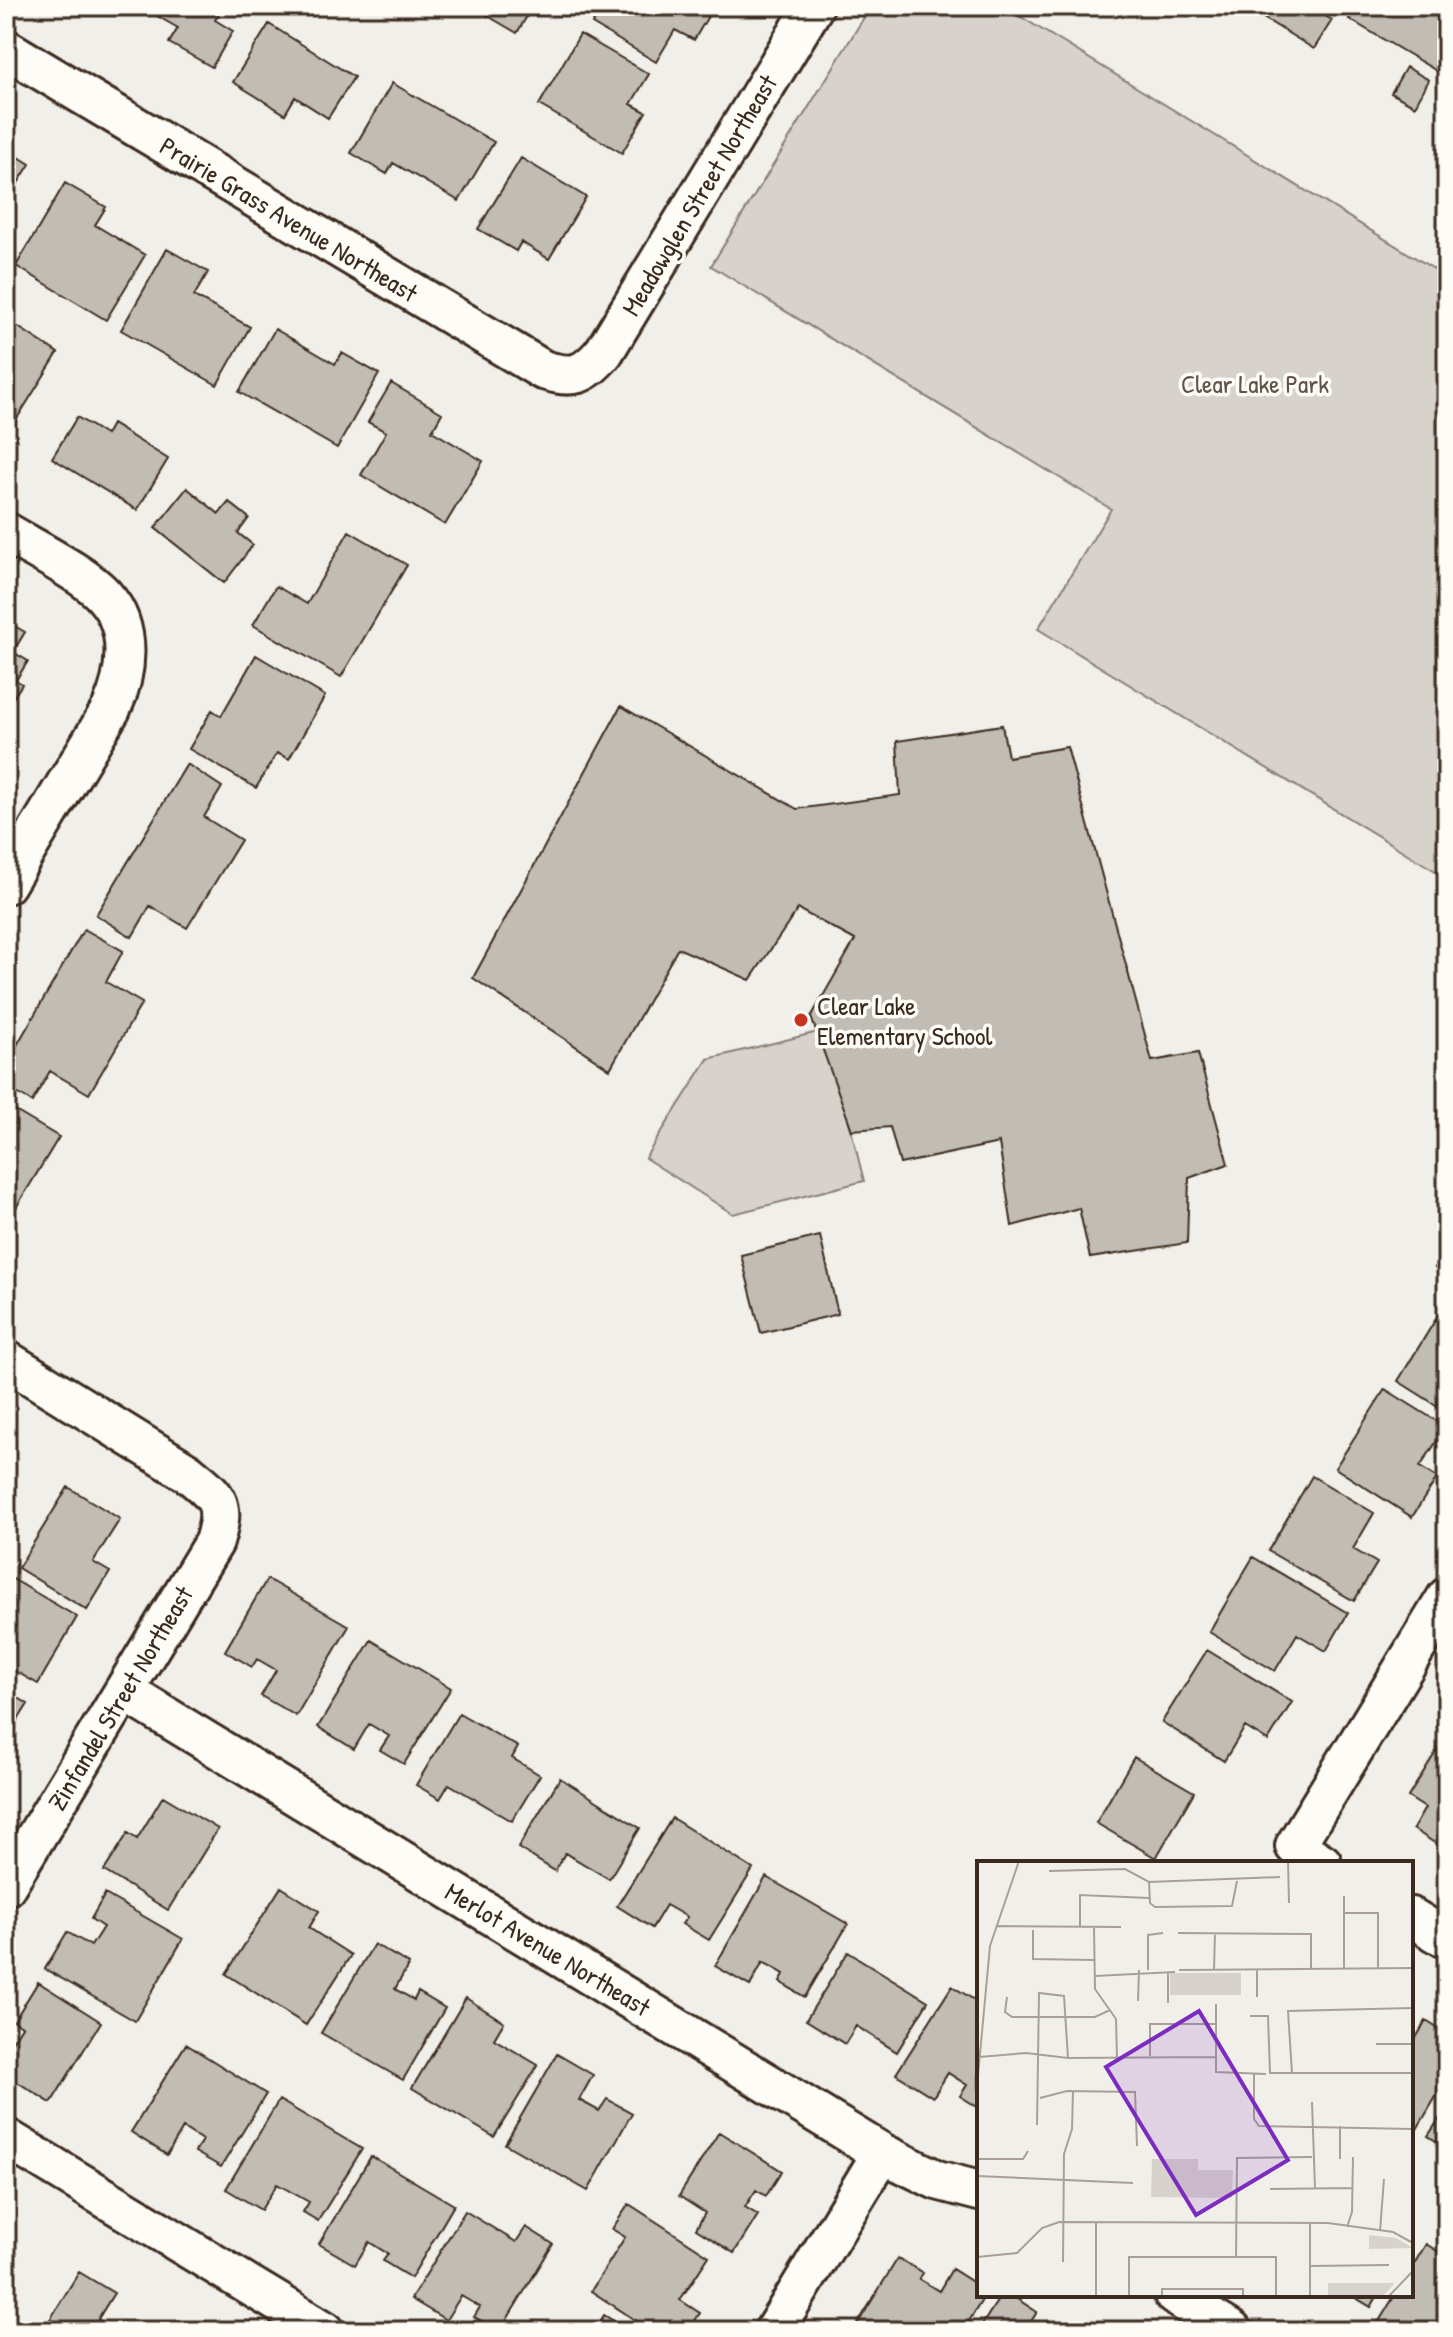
<svg xmlns="http://www.w3.org/2000/svg" width="1453" height="2337" viewBox="0 0 1453 2337" font-family="'Patrick Hand',sans-serif">
<style>
.green{fill:#d7d2cc;stroke:#897e75;stroke-width:2}
.building{fill:#c1bcb4;stroke:#3b2a1e;stroke-width:2}
.lines{fill:none;stroke-linecap:round;stroke-linejoin:round}
.street-casing{stroke:#3b2a1e;stroke-width:44}
.street{stroke:#fdfcf7;stroke-width:38}
.poi-dot{fill:#c8321e;stroke:#fdfcf7;stroke-width:3}
.labels{text-anchor:middle;dominant-baseline:central;stroke-width:7;stroke-linejoin:round;paint-order:stroke}
.street-label{font-size:26px;fill:#3b2a1e;stroke:#fdfcf7}
.park-label{font-size:26px;fill:#62544a;stroke:#fdfcf7}
.poi-label{font-size:26px;fill:#3b2a1e;stroke:#fdfcf7;text-anchor:start}
.inset-road{fill:none;stroke:#a8a098;stroke-width:2}
.view{fill:#7b2cbf;fill-opacity:0.15;stroke:#7b2cbf;stroke-width:4}
.inset-edge{fill:none;stroke:#3b2a1e;stroke-width:4}
</style>
<rect width="100%" height="100%" fill="#f1efea"/>
<filter id="ink" filterUnits="userSpaceOnUse"><feTurbulence type="fractalNoise" baseFrequency=".0125" numOctaves="2"/><feDisplacementMap in="SourceGraphic" scale="16" xChannelSelector="R" yChannelSelector="G"/><feConvolveMatrix kernelMatrix="1 2 1 2 8 2 1 2 1" color-interpolation-filters="sRGB"/></filter>
<g filter="url(#ink)">
<path class="green" d="M871 6H1003L1447 277V878L1038 629 1111 509 711 266Z
M826 1030 864 1181 733 1214 645 1158 708 1059Z"/>
<path class="building" d="M140 6H223L215 20 233 31 212 67 169 43 178 28Z
M471 6H533L517 33Z
M603 6H714L694 40 675 30 656 62 592 24Z
M1244 6H1327L1322 14 1332 20 1314 49Z
M1357 6H1447V77L1349 19Z
M269 24 354 77 328 118 295 97 285 114 233 82Z
M580 34 649 74 631 104 646 112 622 153 539 105Z
M1406 67 1429 80 1415 106 1391 93Z
M392 83 494 142 459 201 393 163 387 174 351 153Z
M6 149 30 164 6 202Z
M521 158 586 197 549 259 521 242 516 251 478 229Z
M65 183 106 207 95 225 145 255 106 320 16 266Z
M167 249 208 272 194 296 250 327 217 385 121 330Z
M6 319 58 353 6 436Z
M275 329 335 364 342 353 379 374 337 448 239 392Z
M391 383 442 413 432 431 483 461 445 525 361 475 386 432 368 422Z
M77 417 106 435 112 424 168 459 137 510 52 458Z
M187 488 219 514 229 502 249 518 238 533 253 545 224 583 155 528Z
M349 531 407 565 341 677 253 625 276 586 307 604Z
M6 621 25 632 13 652 28 661 16 680 22 684 6 709Z
M256 655 325 696 289 759 277 753 256 788 189 749 212 710 221 716Z
M621 706 797 809 900 795 897 741 1002 725 1008 757 1067 747 1152 1061 1198 1053 1228 1164 1189 1178 1187 1243 1090 1258 1079 1208 1012 1226 999 1143 900 1164 890 1127 852 1130 811 1017 855 940 798 909 750 980 678 948 610 1069 473 978Z
M187 764 222 787 204 817 241 840 187 928 150 906 132 937 96 915Z
M84 929 123 951 106 982 142 1003 89 1094 50 1071 32 1102 6 1087V1064Z
M7 1106 59 1137 6 1224V1107Z
M820 1236 838 1314 761 1333 741 1255Z
M1447 1249V1275L1435 1268Z
M1439 1314 1447 1319V1412L1398 1381Z
M1385 1389 1446 1427 1420 1467 1437 1478 1412 1517 1335 1468Z
M1312 1476 1374 1513 1353 1549 1377 1563 1354 1601 1268 1551Z
M68 1487 120 1519 93 1562 110 1572 87 1610 18 1568Z
M1253 1557 1348 1613 1326 1651 1297 1634 1275 1671 1209 1632Z
M6 1575 77 1617 38 1684 6 1666Z
M267 1579 349 1626 296 1716 261 1696 276 1670 257 1659 252 1667 225 1651Z
M371 1640 451 1688 404 1764 380 1750 389 1736 369 1724 354 1749 318 1727Z
M1207 1650 1292 1702 1268 1741 1245 1727 1224 1761 1162 1722Z
M6 1690 28 1704 6 1739Z
M459 1713 518 1747 512 1758 540 1775 512 1821 449 1784 440 1799 416 1785Z
M1447 1734V1851L1413 1829 1425 1808 1408 1797Z
M1134 1757 1194 1792 1156 1858 1096 1823Z
M560 1778 640 1828 609 1879 565 1853 555 1871 518 1848Z
M163 1796 218 1829 168 1910 104 1871 128 1833 137 1839Z
M672 1818 753 1869 709 1940 682 1924 687 1917 666 1905 652 1928 617 1906Z
M766 1877 848 1924 805 1997 780 1982 784 1974 763 1962 750 1986 715 1966Z
M281 1887 319 1911 309 1928 351 1955 306 2025 226 1974Z
M105 1894 183 1939 135 2021 45 1969 67 1932 91 1946 103 1927 91 1919Z
M374 1944 409 1964 395 1989 414 2000 418 1992 445 2008 403 2080 321 2033Z
M848 1952 928 2001 897 2052 856 2026 845 2044 806 2020Z
M38 1982 101 2022 51 2103 6 2075V2051L22 2026 14 2021Z
M952 1986 979 2003V2108L960 2096 967 2085 948 2073 933 2097 896 2074Z
M466 1998 504 2022 494 2039 538 2065 494 2137 412 2088Z
M1426 2021 1447 2034V2078L1413 2136 1411 2040 1414 2041Z
M186 2044 266 2094 221 2167 195 2152 202 2140 183 2128 167 2155 131 2132Z
M557 2054 593 2075 579 2100 599 2111 607 2099 632 2113 588 2191 505 2144Z
M279 2100 362 2149 318 2221 303 2212 309 2202 277 2184 261 2210 226 2189Z
M1447 2107V2148L1428 2136Z
M719 2132 782 2171 766 2196 756 2190 745 2207 758 2215 734 2253 696 2229 705 2213 679 2196Z
M371 2156 454 2205 411 2278 383 2261 388 2254 369 2242 355 2265 319 2244Z
M629 2204 709 2256 680 2300 700 2313 688 2331H652L591 2291 625 2237 612 2229Z
M465 2211 516 2242 526 2227 553 2244 500 2331 474 2317 480 2307 461 2296 446 2320 411 2299Z
M1426 2244 1447 2257V2331H1373L1395 2295H1411V2269Z
M898 2258 923 2273 919 2279 939 2291 952 2269 979 2286V2295H985L963 2331H853Z
M79 2272 114 2293 98 2319 116 2331H43Z
M1001 2295H1011L1037 2312 1025 2331H978Z
M1351 2295H1378L1371 2307Z
M604 2315 630 2331H594Z
M123 2322 138 2331H117Z"/>
<g class="lines">
<g class="street-casing">
<path id="street" d="M6 49 543 370C573 379 584 376 604 352L814 6
M6 532C32 548 87 575 105 597 133 628 127 675 111 709L6 884
M6 1360 187 1472C218 1497 226 1502 214 1542L6 1886
M124 1691 882 2153 937 2180 979 2191
M1322 1863 1295 1846 1447 1597
M1411 1917 1447 1939
M6 2138 325 2331
M1174 2295 1232 2331
M774 2331 882 2153"/>
</g>
<use href="#street" class="street"/>
</g>
</g>
<circle class="poi-dot" cx="801" cy="1020" r="8"/>
<g class="labels">
<g class="street-label">
<text transform="translate(699 195) rotate(-59)">Meadowglen Street Northeast</text>
<text transform="translate(289 219) rotate(31)">Prairie Grass Avenue Northeast</text>
<text transform="translate(120 1698) rotate(-59)">Zinfandel Street Northeast</text>
<text transform="translate(548 1949) rotate(31)">Merlot Avenue Northeast</text>
</g>
<g class="park-label">
<text x="1255" y="383">Clear Lake Park</text>
</g>
<g class="poi-label">
<text x="817" y="1005">Clear Lake<tspan x="817" dy="30">Elementary School</tspan></text>
</g>
</g>
<g transform="translate(977 1861)">
<rect width="436" height="436" fill="#f1efea"/>
<path d="M193 112H264V134H193ZM175 298H221V309H256L255 337 174 336ZM392 374 419 377 436 387 392 388ZM351 422H418L405 436H351Z" fill="#d7d2cc"/>
<path class="inset-road" d="M311 0 312 42M72 10 148 8 172 21 303 16M172 21 173 42 178 46 255 45 260 20M367 52H401V107M19 65 144 66M117 66 118 128 139 158 140 197M103 67V34L172 37M56 69V98L117 99M201 72 334 73V107M367 107V35M171 109V74L186 72M202 109 436 107M237 109 238 72M118 115 198 111M30 136 28 151 35 156H118L133 149M280 136V109M161 140 162 109M191 142V111M239 143V211L289 213M273 155H291L293 212H436M399 183H436M173 195V163H239M2 196 49 192 91 197 239 196M315 212 311 150 436 147M277 213V258L282 265 436 268M0 225 13 85 42 0M63 237 90 230 158 231 160 285M335 241 338 327M60 264 62 132 87 135 91 197M363 265V298M0 298H46L51 290M0 315 156 322M293 328 376 327M119 361V436M333 362V436M370 366 375 351 376 296M403 370 407 318M0 396 40 392 65 367 82 361 351 362 416 371 436 382M259 396 260 297 335 296M86 401 87 293 95 268 96 230M333 405 412 404M152 436V396H299V436M185 436V428H266V436M411 436 436 410"/>
<path class="view" d="M222 150 311 299 219 354 129 206Z"/>
<rect width="436" height="436" class="inset-edge"/>
</g>
<rect width="1453" height="2337" fill="none" stroke="#fdfcf7" stroke-width="32"/>
<rect x="16" y="16" width="1421" height="2305" fill="none" stroke="#3b2a1e" stroke-width="3" filter="url(#ink)"/>
</svg>
